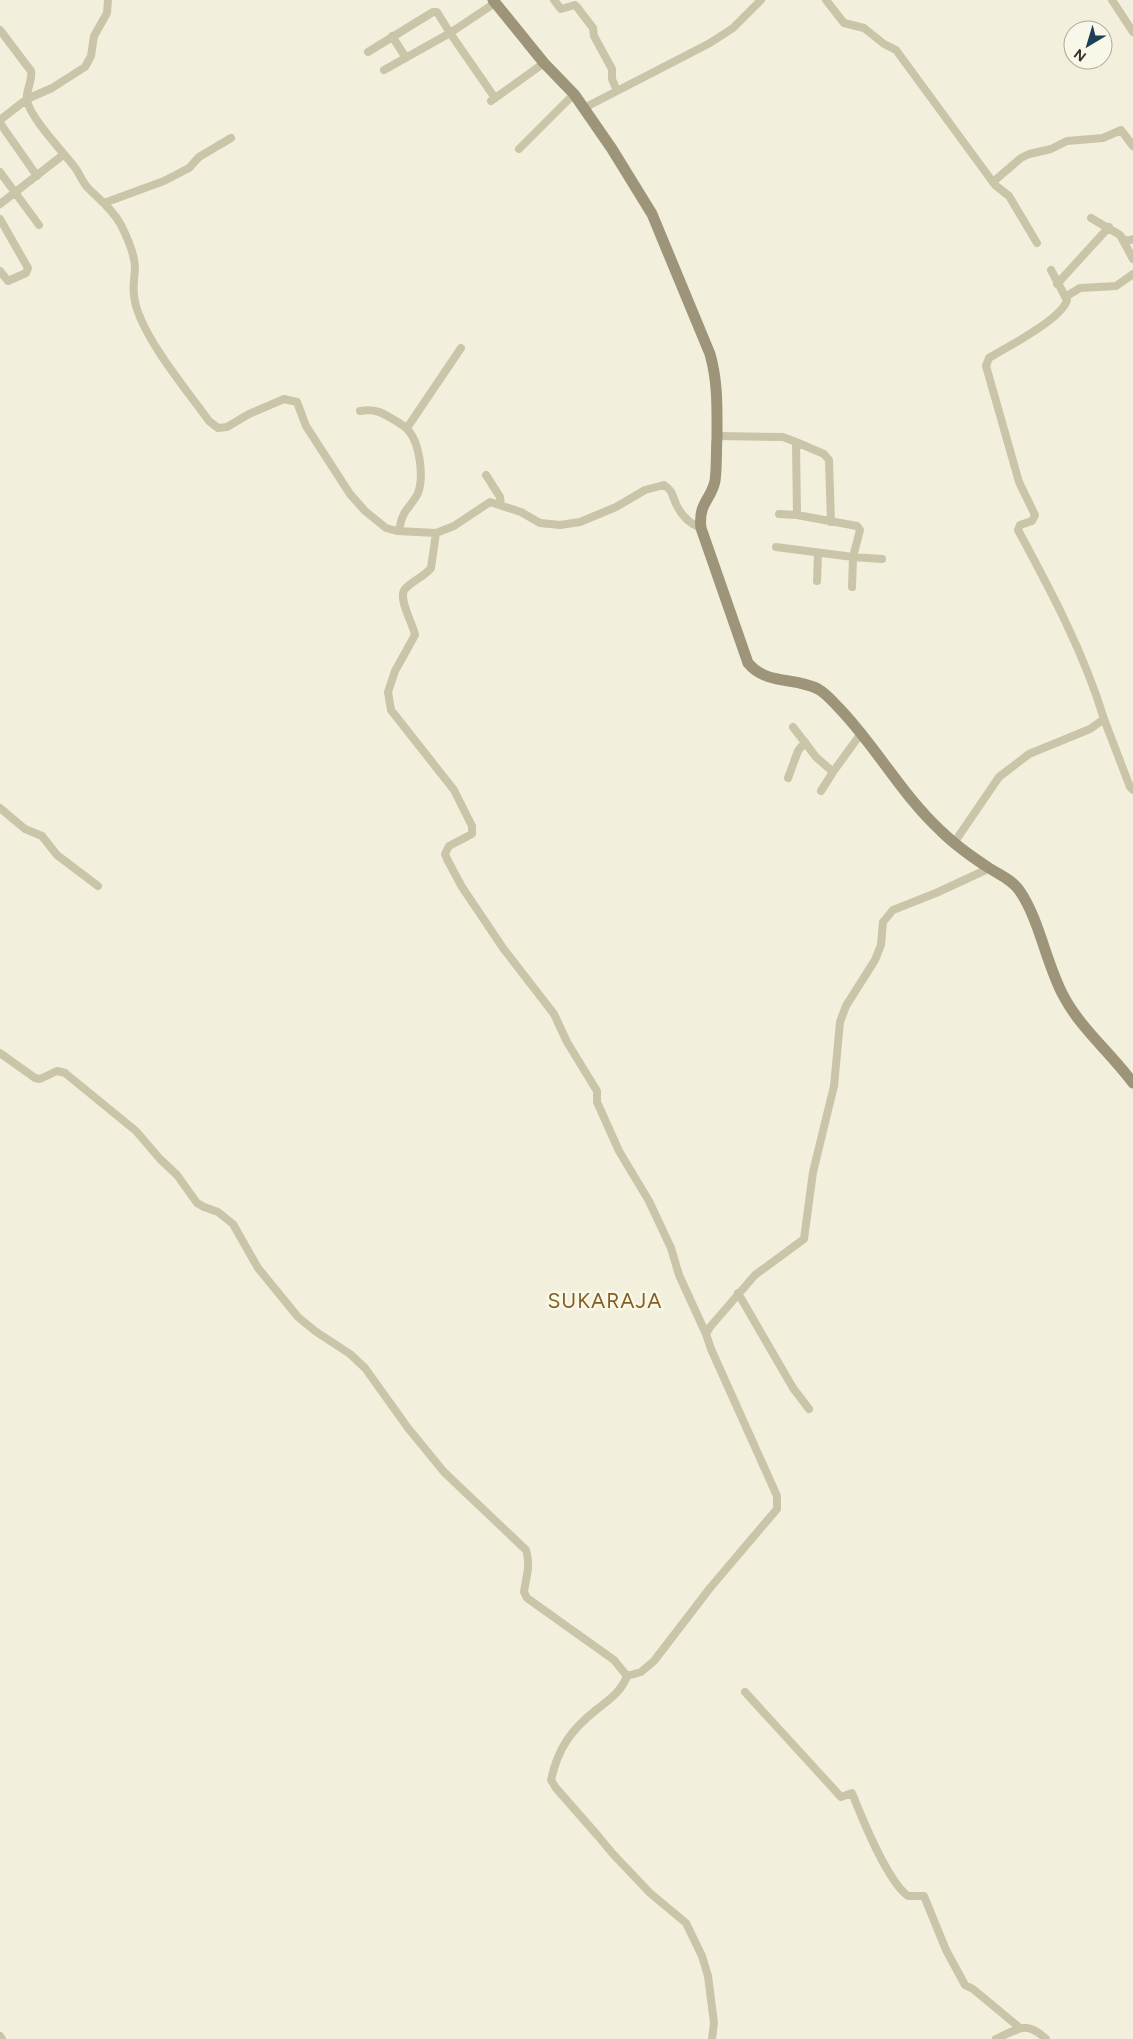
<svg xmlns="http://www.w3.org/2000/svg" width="1133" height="2039" viewBox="0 0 1133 2039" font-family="Figtree,sans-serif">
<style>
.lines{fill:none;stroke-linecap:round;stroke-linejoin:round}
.street{stroke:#cac4a8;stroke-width:8}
.secondary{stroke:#9d9479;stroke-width:11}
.labels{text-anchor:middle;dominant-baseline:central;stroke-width:5;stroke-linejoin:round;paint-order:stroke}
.quarter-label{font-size:21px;letter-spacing:1px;fill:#845e22;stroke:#f9f8e8}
</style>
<rect width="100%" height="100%" fill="#f2f0dc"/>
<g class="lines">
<path class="street" d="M554 0 561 9 575 5 577 7 593 28 594 36 612 69V79L617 91 584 108
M826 0 844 23 864 28 884 44 896 50 995 185 1009 196 1037 243
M1112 0 1133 32
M0 30 31 71C33 81 25 91 27 101 33 122 63 151 76 169 80 175 83 183 88 188 100 200 113 210 121 225 127 237 135 255 135 268 134 282 132 292 136 306 147 343 186 389 209 421L218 428 227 427 249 414 284 399 297 402 306 426 350 494 365 511 386 528 397 531 436 533 454 526 490 502 521 512 540 523 560 525 580 522 616 507 645 490 664 485C673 491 672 495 676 504 681 515 690 524 701 528
M392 36 406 58
M368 52 433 12H437L450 33 495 3
M384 70 450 33 495 98
M617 91 710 43 733 28 761 0
M491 101 544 63
M0 120 27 99 52 88 85 67 91 56 94 36 107 13 108 0
M0 123 37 176
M519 149 574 94
M0 172 39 225
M993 182 1021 158 1029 154 1051 149 1067 141 1103 138 1121 130 1133 146
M104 203 164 181 189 168 199 157 231 138
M0 204 63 155
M1091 218 1120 235 1133 259
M0 219 28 268 26 273 8 281 0 271
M1123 239 1128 241 1133 239
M1057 284 1109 227
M1065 297 1080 288 1116 286 1133 274
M360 411C375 408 383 413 396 421 400 424 405 426 408 430 420 443 424 477 418 493 415 500 409 506 405 512 401 518 400 525 399 531
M407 428 461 348
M717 436 783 437 796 442 797 515 857 526 860 530 853 557 776 547
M796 442 824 454 829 460 831 522
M486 475 500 497 501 505
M779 514 797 515
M436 533 431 568C424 577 413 580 405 589 397 598 413 623 415 635L395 671 388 692 391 710 454 790 472 826V834L449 846 445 854 447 859 462 887 503 948 554 1014 567 1042 597 1091V1102L619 1151 649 1201 671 1248 679 1275 706 1334
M817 581 818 554
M852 587 853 557 882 559
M1104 719 1130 787 1133 790
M793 727 816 757 833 772 862 732
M788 778 798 751 805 742
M821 791 833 772
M0 808 25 829 42 836 57 855 98 886
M954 843 999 777 1029 754 1090 729 1104 719C1084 653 1051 591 1018 530L1020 525 1032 521 1035 515 1019 482 986 366 989 358C1007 347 1062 319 1067 300L1051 270
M0 1053 35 1078 40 1079 57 1071 65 1073 136 1131 160 1159 177 1175 197 1203 204 1207 218 1212 233 1224 258 1268 298 1317 315 1331 350 1354 365 1368 408 1428 444 1472 526 1550C531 1566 526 1577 524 1592L527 1598 614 1660 627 1676C621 1692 610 1699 596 1710 571 1730 558 1748 551 1780L556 1788 598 1836 613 1854 650 1893 686 1923 702 1956 708 1976 714 2023 712 2039
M738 1293 793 1388 809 1409
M627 1676 641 1672 654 1661 710 1588 777 1509V1496L711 1349 706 1334 710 1327 755 1275 804 1239 813 1172 834 1086 840 1022 846 1006 875 960 881 945 883 922 893 910 936 893 990 868
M745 1692 841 1797 852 1793C862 1818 887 1881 908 1896H924L946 1950 965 1985 973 1989 1020 2028
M0 2036 2 2039
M996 2039C1018 2029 1026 2020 1046 2039"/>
<path class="secondary" d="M493 0 544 63 574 94 612 149 652 214 710 354C718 382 717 409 717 438 716 452 717 467 715 481 711 500 698 503 701 528L748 663C766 685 795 677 818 689 827 694 833 702 840 709 877 748 902 795 941 831 955 845 972 857 989 868 1000 875 1011 879 1019 890 1039 918 1046 963 1063 995 1080 1028 1111 1053 1133 1083"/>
</g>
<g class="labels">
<g class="quarter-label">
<text x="605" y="1300">SUKARAJA</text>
</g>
</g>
<g transform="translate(1088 45) rotate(218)"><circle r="24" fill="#f9f8e8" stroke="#aba99b"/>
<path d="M0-4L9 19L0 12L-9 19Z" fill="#1e3f58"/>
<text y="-8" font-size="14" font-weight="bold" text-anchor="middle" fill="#373228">N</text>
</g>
</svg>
